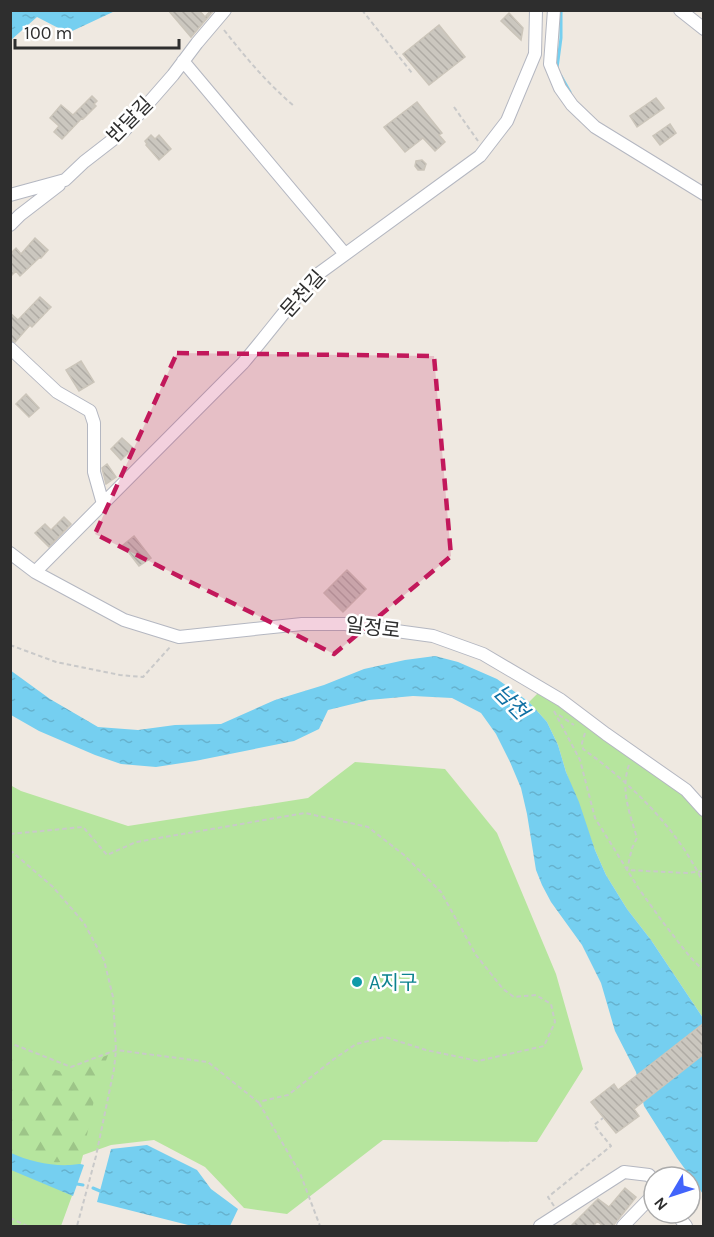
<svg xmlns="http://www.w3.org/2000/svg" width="714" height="1237" viewBox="0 0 714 1237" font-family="Karla,'Noto Sans KR',sans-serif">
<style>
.grass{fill:#b6e59e}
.forest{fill:url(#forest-firs)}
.water{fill:url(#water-ripples)}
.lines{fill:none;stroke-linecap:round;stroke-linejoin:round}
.stream{stroke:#75cff0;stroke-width:3}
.building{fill:url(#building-back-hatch);stroke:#cbc5ba;stroke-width:1.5}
.minor-casing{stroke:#b4b7c1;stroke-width:14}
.path{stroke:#c9c9c9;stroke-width:2;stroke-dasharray:4.5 3;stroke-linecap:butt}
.minor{stroke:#fff;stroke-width:12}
.marked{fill:#c2185b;fill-opacity:0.2;stroke:#c2185b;stroke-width:4.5;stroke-dasharray:12 8;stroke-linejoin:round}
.culture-dot{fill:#0f9aa8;stroke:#fff;stroke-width:2}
.labels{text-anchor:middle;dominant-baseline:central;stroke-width:5;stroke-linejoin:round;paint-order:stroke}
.street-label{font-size:20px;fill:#2e2e2e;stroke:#fff}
.culture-label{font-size:20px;fill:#0d838f;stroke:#fff;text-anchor:start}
.water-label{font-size:21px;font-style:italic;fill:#0d6fa3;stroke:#fff}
</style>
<defs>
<pattern id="forest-firs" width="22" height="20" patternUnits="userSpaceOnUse" patternTransform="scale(1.5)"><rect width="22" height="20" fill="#b6e59e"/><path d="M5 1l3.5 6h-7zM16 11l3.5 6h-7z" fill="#9dc588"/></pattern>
<pattern id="water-ripples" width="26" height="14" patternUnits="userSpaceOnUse" patternTransform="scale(1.5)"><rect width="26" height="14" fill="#75cff0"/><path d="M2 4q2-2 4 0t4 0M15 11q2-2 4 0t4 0" fill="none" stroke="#66b2ce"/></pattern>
<pattern id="building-back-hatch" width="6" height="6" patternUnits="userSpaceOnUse" patternTransform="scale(1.5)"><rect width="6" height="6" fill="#cbc7bf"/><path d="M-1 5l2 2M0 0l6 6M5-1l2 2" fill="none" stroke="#afaba4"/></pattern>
</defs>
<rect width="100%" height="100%" fill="#efe9e1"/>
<path class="grass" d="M542 689 703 810V1018L651 940 627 909 606 875 595 850 566 772 558 745 547 722 529 702Z
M355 762 445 769 497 833 556 974 583 1069 537 1142 383 1140 287 1214 244 1208 205 1167 154 1140 111 1145 83 1155 73 1193 61 1226H11L10 785 21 791 128 826 308 798Z"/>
<path class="forest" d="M11 1055 77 1077 97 1059 108 1055 97 1085 83 1155C78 1157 73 1160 69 1161 51 1165 27 1158 11 1151Z"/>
<path class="water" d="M14 11V10L115 11 68 33 37 17 11 40V13Z
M435 656 458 662 497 679 529 702 547 722 558 745 566 772 579 802 595 850 606 875 627 909 651 940 703 1018V1194L677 1158 644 1106 636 1072 615 1031 601 983 582 945 551 902 542 885 536 870 527 814 521 788 510 762 496 734 481 713 452 698 413 696 369 700 328 710 319 729 294 741 195 761 156 767 121 764 95 755 39 731 11 715 10 670 50 699 98 727 138 730 175 725 221 724 275 700 324 685 364 669 405 660Z
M147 1145 197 1170 211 1189 238 1209 230 1226H192L97 1202 111 1149Z
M11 1153C28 1161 50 1166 70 1165 76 1165 78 1163 84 1165L73 1196 11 1170Z"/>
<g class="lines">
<path class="stream" d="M557 68 561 38V10
M561 76 570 92
M77 1184 83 1185
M93 1188 100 1191"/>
</g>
<path class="building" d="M168 10H199L205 17 211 10H214L191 37Z
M509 13 523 28 521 40 501 21Z
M439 25 465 57 429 85 403 54Z
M92 96 97 101 94 104 96 106 83 119 82 118 62 139 54 132 59 126 50 118 61 105 73 115Z
M656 98 664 108 637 127 630 116Z
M417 102 442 133 439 135 445 142 435 151 423 138 405 152 384 127Z
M670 124 676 133 660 145 653 136Z
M151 135 155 139 159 135 171 149 159 160 146 145 147 144 145 141Z
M422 160 426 164 424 170H418L415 166 416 161Z
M35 238 48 250 41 258H39L20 276 16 271 10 277V254L16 248 21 254Z
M40 297 51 307 32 327 30 325 15 342 10 340V313L18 320Z
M81 361 94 382 79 391 66 370Z
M26 394 39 408 29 417 16 404Z
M122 438 133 448 121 460 111 449Z
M107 464 116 477 106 484 102 468Z
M64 517 71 524 49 547 35 533 45 524 51 530Z
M134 536 151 558 139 566 123 545Z
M347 570 366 589 343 612 324 593Z
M704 1023V1054L634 1109 639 1116 616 1133 591 1102 614 1084 618 1090Z
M625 1188 636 1197 612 1227H604L597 1221 593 1227H570L598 1199 609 1207Z"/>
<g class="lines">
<g class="minor-casing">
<path id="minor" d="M554 10 550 64 560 88 572 105 595 127 704 194
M680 10 704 29
M183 61 345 254
M10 195 65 180 84 162 124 131 173 75 197 43 225 10
M10 225 20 215 59 185
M10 348 57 392 90 411 94 423V472L103 504
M10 553 35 572 124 620 179 637 302 624H345L433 636 483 654 561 700 606 734 686 790 704 810
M35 572 243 363C267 335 289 305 314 277L480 156 507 121 535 54 536 10
M676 1213 686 1226
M540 1226 624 1172 649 1175 654 1181
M623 1226 654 1194"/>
</g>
<path class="path" d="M362 10 412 73
M224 30C247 59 266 82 294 106
M454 107 478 141
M10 645 56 662 120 675 143 677 171 646
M554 711 580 760 595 818 639 889 662 921 690 957 704 971
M559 715 574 725
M585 733 582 743 583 749C631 783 680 831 704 885
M629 765C620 790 630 814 637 838L632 848 627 870 687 873 704 871
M10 834 83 827 107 855 136 842 305 813 368 827 404 855 441 892 476 955 503 989 514 997 536 995 551 1004 555 1022 544 1046 478 1061 426 1050 385 1037 356 1044 334 1059 288 1095 258 1102 208 1062 116 1050 71 1067 10 1043
M10 850 53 887 84 923 104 960 113 997 116 1050 114 1069 96 1156 77 1226
M259 1103 300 1173 320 1226
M554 1206 548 1197 611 1146 594 1125 603 1118
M10 1218 27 1226"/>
<use href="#minor" class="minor"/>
</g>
<path class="marked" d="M177 353 434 356 451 556 334 654 95 534Z"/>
<circle class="culture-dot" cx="357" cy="982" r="6"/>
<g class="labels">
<g class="street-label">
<text transform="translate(130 120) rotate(-45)">반달길</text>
<text transform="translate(303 294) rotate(-48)">문천길</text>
<text transform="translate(373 628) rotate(7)">일정로</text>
</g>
<g class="culture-label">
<text x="369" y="982">A지구</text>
</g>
<g class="water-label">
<text transform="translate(511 702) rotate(46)">남천</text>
</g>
</g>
<rect width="714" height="1237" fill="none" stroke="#2e2e2e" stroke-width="24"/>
<g transform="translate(672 1195) rotate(231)"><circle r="28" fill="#ffffff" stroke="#ababab" stroke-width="1.5"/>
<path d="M0-4.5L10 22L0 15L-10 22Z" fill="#4264fb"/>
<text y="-9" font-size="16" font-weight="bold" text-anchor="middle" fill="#2e2e2e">N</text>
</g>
<path d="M15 39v9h164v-9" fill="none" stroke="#2e2e2e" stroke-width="3"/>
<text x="24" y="39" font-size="18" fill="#2e2e2e" stroke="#ffffff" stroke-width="4.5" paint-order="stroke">100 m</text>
</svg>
